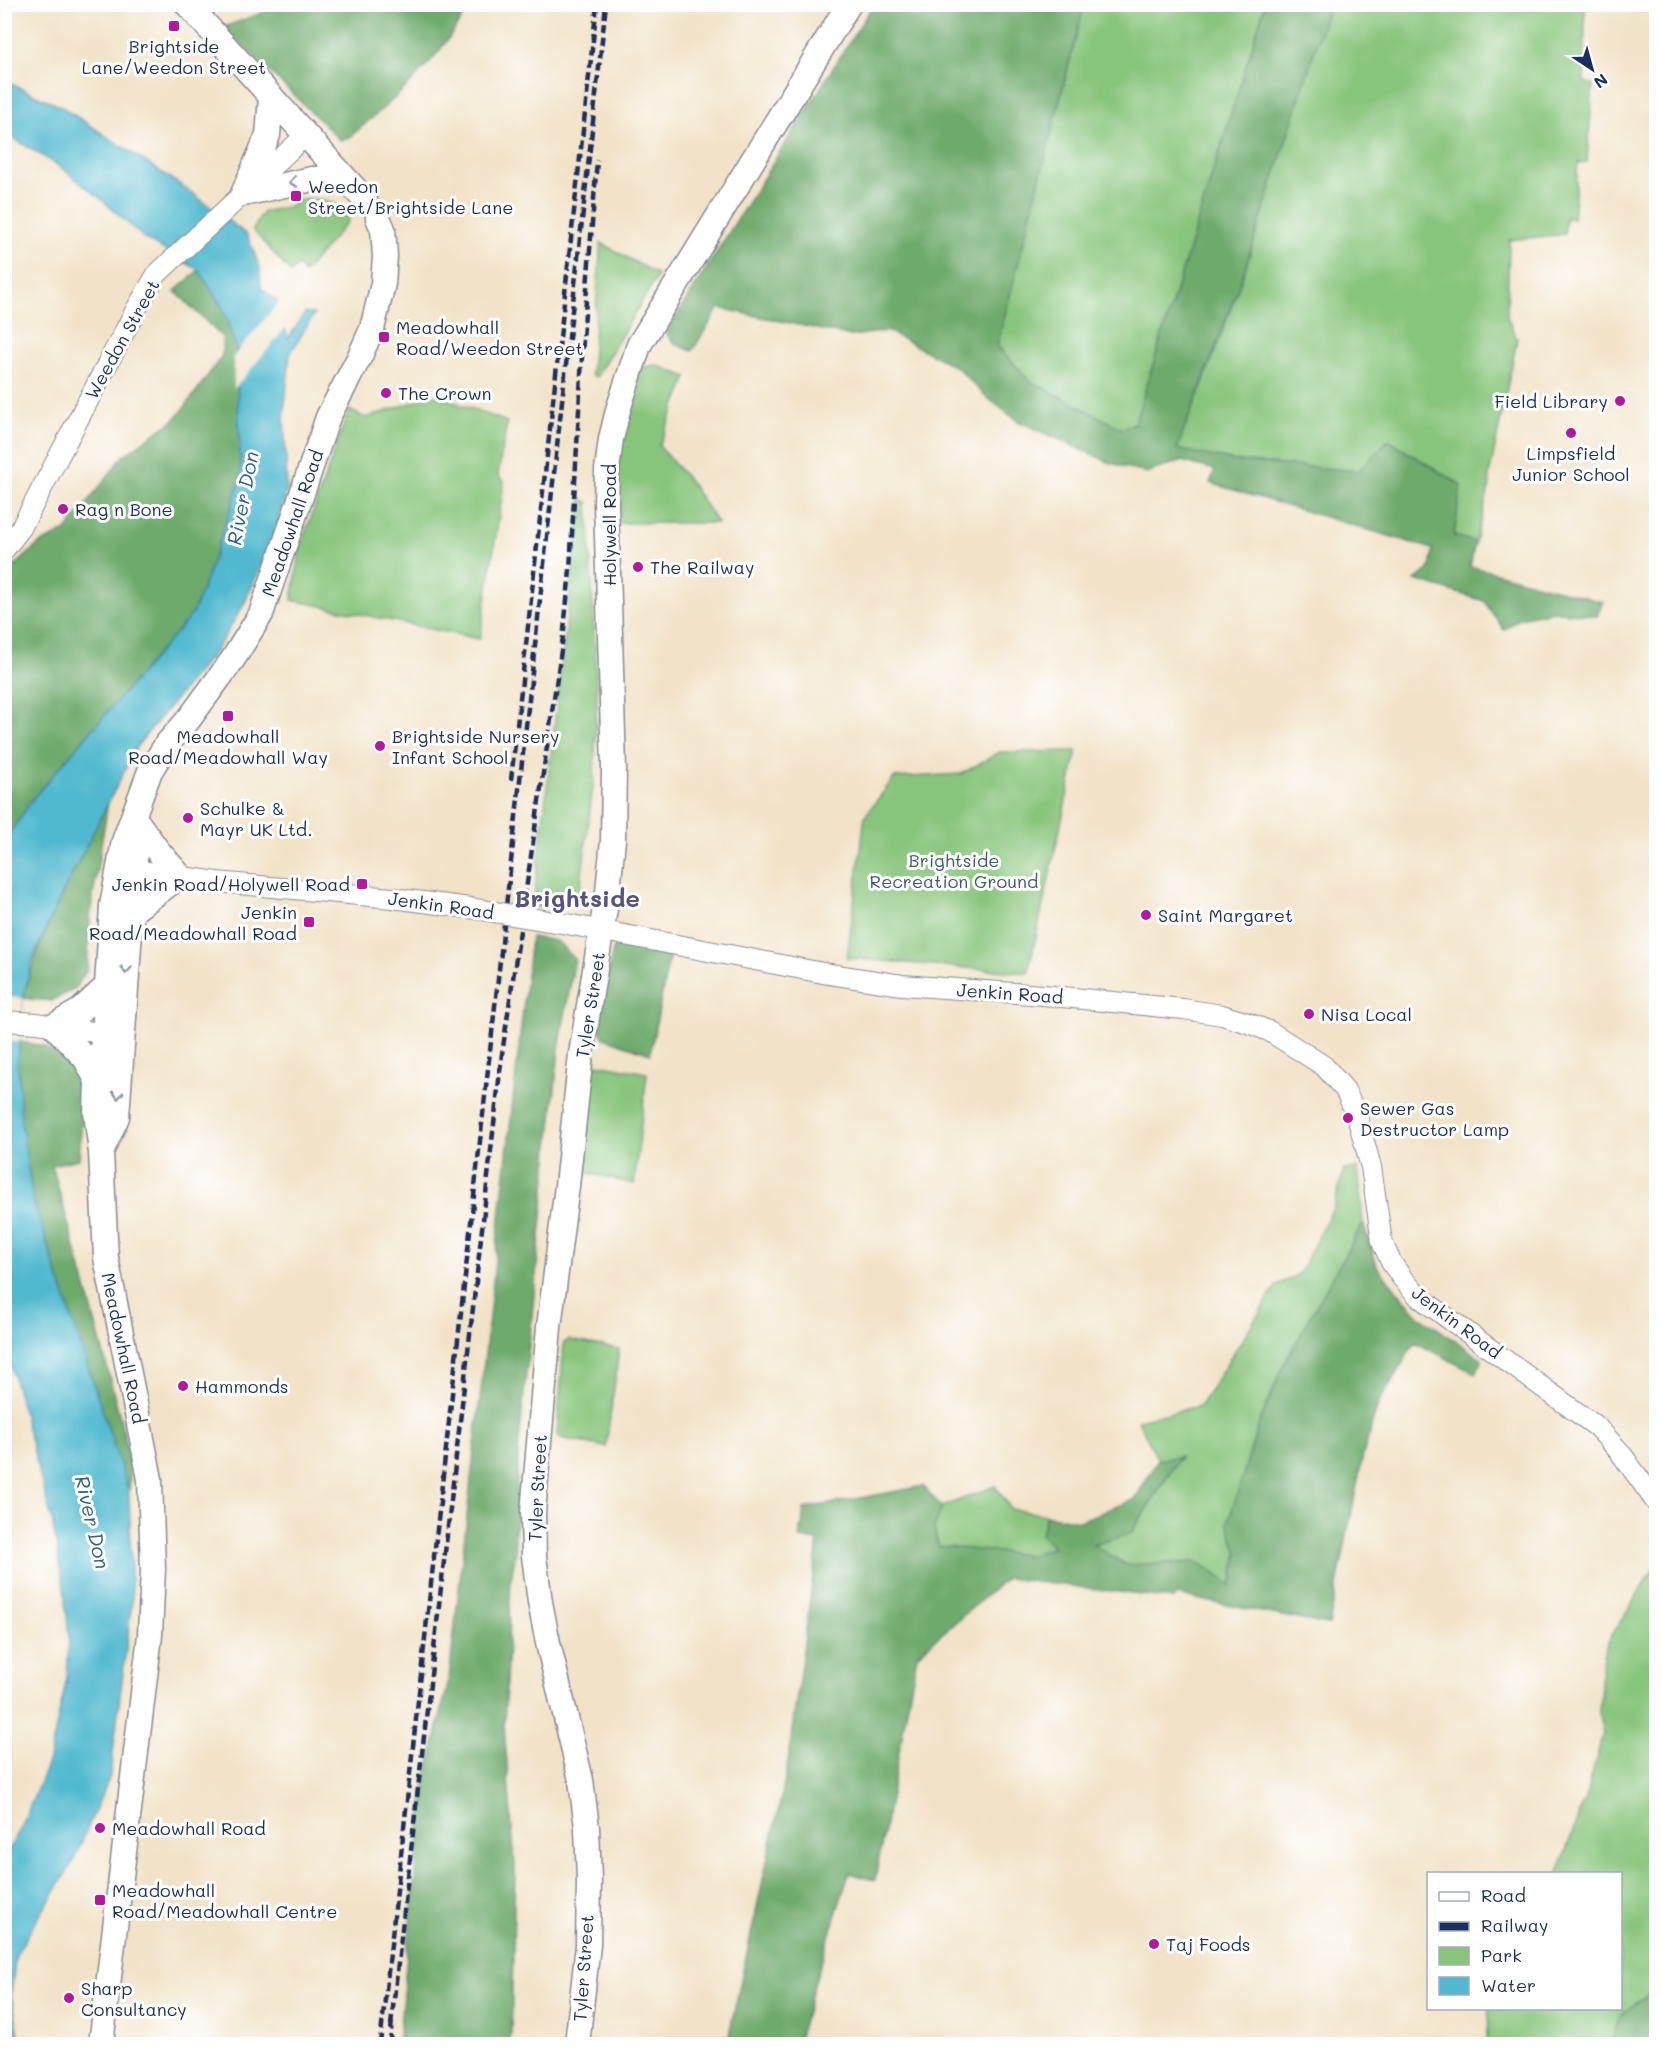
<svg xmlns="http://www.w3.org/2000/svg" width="1661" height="2049" viewBox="0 0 1661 2049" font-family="Mali,sans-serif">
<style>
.green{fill:#88c57c;stroke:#527a6d;stroke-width:1.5}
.forest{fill:#6eaa6c;stroke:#446c65;stroke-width:1.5}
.water{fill:#51b9cf;stroke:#367496;stroke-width:1.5}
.pier{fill:#f2e3c8}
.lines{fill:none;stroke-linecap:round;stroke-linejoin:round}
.minor-casing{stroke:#868993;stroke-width:22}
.major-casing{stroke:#868993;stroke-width:27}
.minor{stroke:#fff;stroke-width:20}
.major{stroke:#fff;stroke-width:24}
.rail{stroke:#1b2f5e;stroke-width:4.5;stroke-dasharray:9 4.5;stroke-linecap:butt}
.minor-bridge-casing{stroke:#868993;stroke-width:22;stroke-linecap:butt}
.minor-bridge{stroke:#fff;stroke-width:20}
.oneway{stroke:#8d97ae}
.poi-dot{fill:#b5179e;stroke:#fff;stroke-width:2}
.labels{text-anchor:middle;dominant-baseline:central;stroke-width:6;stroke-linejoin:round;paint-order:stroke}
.poi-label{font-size:18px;fill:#1b2f5e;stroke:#fff;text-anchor:start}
.street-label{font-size:18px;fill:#1b2f5e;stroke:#fff}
.park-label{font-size:18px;fill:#3c5c67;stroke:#fff}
.water-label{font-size:20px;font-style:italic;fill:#2e5f86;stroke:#fff}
.district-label{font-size:24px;font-weight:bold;fill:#58527f;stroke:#fff}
</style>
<rect width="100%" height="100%" fill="#fff"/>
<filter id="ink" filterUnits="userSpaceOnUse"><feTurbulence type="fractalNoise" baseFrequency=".0167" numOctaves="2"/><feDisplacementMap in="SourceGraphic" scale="12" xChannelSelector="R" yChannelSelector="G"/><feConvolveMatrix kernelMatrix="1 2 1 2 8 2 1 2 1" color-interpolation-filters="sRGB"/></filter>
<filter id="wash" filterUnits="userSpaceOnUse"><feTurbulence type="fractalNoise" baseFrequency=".008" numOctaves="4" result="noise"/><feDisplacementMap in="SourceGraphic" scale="24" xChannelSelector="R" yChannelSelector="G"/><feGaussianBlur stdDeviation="1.35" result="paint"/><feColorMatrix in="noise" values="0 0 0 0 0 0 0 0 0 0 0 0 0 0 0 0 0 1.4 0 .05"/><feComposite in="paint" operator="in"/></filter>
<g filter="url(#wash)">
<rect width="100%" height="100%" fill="#f2e3c8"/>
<path class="green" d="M1084 5H1265L1135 423 1122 429 1030 381 997 346Z
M1329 5H1585L1584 82 1593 84 1587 162 1578 163 1573 218H1565V234L1509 240 1507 317 1517 339 1489 476 1490 484 1475 542 1454 536 1358 471 1234 461 1176 449 1205 378 1243 275Z
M307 199C329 201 336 199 349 220L304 273 298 265 291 273 253 230 263 212 295 205 294 201Z
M601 243 658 275 596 377 591 375Z
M656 365 687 377 659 446 691 483 717 523H618L616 487 620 441 634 379 645 367Z
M435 395 507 422 498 475 504 482 480 639 292 600 301 545 349 410 366 418Z
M581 501H588L597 693 594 779 580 890 557 909 533 906Z
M1077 751 1028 973 847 958 865 816 894 778 961 774 1000 752Z
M597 1064 647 1073 634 1184 589 1173 584 1169 593 1068Z
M1358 1168 1363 1223 1284 1364 1259 1424 1228 1523 1238 1554 1231 1585 1198 1562 1126 1565 1093 1545 1131 1533 1180 1457 1158 1460 1138 1420 1200 1406 1277 1285 1299 1274 1334 1206 1344 1170Z
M569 1340 619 1349 606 1447 560 1438 557 1433 564 1343Z
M995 1486 1011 1509 1046 1515 1041 1534 1053 1548 1029 1555 938 1546 934 1528 942 1507Z
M1656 1565V1988L1621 2015 1610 2044H1486L1489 2009 1620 2008V1874L1558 1873 1589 1787 1603 1733 1599 1714 1602 1667 1607 1643Z"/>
<path class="forest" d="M286 4H469V5C441 60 394 100 347 139L340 140 224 27Z
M873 5H1084L997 346 1030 381 1122 429 1135 423 1265 5H1329L1244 272 1177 449 1234 461 1358 471 1388 440 1461 485 1454 536 1475 542 1470 566 1603 602 1597 616 1552 611 1520 618 1504 630 1484 601 1415 580 1430 568 1433 549 1210 483 1215 470 1181 461 1146 473 1111 463 1018 421 985 396 958 368 888 331 851 336 719 308 692 351 673 343 666 332Z
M199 270 222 307 236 347 241 479 206 581 192 614 34 797 5 840V575L39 544 66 531 123 456 175 419 182 411 222 356 223 338 175 291Z
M108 803 91 908 87 970 75 988 52 1001 23 998C41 928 76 867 108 803Z
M531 937 557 941 575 959 559 1049 518 1453 515 1537 516 1552 511 1579 504 1726 515 1866 511 2035 509 2044H398L424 1789 449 1679Z
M617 943 671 949 650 1054 604 1038 598 1026 613 950Z
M20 1042 45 1046 71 1067 81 1079 82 1119 79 1159 52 1165C72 1239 94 1313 112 1387 120 1419 134 1460 129 1491L33 1200 21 1121 18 1065Z
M1363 1223 1378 1268 1418 1315 1482 1359 1476 1374 1415 1342 1378 1404 1363 1455 1329 1625 1176 1595 1174 1599 1007 1578 917 1655 875 1880 849 1873 816 1978 797 2044H727L786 1775 818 1541 800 1538 804 1509 923 1486 942 1507 934 1528 938 1546 1029 1555 1053 1548 1041 1534 1046 1515 1080 1521 1135 1499 1158 1460 1180 1456 1131 1533 1093 1545 1126 1565 1198 1562 1231 1585 1238 1554 1228 1523 1259 1424 1284 1364Z
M1656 1988V2044H1610L1621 2015Z"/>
<path class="water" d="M5 81 62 107 187 189 247 235 260 268 261 288 277 301 288 339 305 313 314 314 290 354 284 415 287 489 273 541 243 606 216 650 137 746 56 906 32 961 23 998 18 1065 21 1121 33 1200 129 1491 132 1601 110 1776 73 1862 16 1954 11 1994 21 2044H5V1856L22 1826 49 1760 67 1677 69 1636 64 1587 52 1520 5 1345V840L34 797 192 614 206 580 241 479 236 347 222 307 199 270 145 239 100 198 59 166 5 133Z"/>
<path class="pier" d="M280 301 287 326 234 389 233 357Z
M5 997 23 998 20 1042 4 1041Z"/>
</g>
<g filter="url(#ink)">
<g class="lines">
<g class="minor-casing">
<path id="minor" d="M4 550 21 528 138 306 157 274 306 135
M121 868 217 882 392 898 470 908
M567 924 823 973 902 985 1043 995 1183 1009 1222 1015 1248 1023 1269 1031 1324 1066 1345 1090 1357 1116 1371 1167 1382 1242 1391 1262 1402 1278 1419 1297 1597 1427 1620 1452 1656 1502
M4 1021 37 1023 118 1036"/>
</g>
<g class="major-casing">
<path id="major" d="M187 4 365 200
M243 194 312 179 345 178
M243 194 268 135 271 97
M131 912 180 876 158 851 138 823
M97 1080 85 1058 54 1026 80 1011 106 987
M101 1152 117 1117 136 846
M101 2044 150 1635 153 1569 150 1479 106 1258 101 1152 96 1113 97 1080 104 1034 112 906 116 884 124 841 150 771 166 745 189 719 233 659 261 614 328 417 359 358 372 329 383 284 385 256 383 229 378 218
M577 2044 588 1945 589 1880 587 1828 581 1780 548 1643 540 1602 534 1556 533 1512 549 1327 567 1186 581 1054 608 891 613 840 614 768 606 503 607 470 611 439 618 410 639 345 849 4"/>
</g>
<use href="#minor" class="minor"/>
<use href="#major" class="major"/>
<path class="rail" d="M511 780 597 4
M391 2025 502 1054 564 630 570 570 583 339 597 160
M380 2044 606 4
M390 2044 392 2019"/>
<g class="minor-bridge-casing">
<path id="minor-bridge" d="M470 908 567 924"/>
</g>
<use href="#minor-bridge" class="minor-bridge"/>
</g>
<defs><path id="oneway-chevron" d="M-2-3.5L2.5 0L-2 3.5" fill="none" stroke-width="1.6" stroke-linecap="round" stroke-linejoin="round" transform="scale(1.5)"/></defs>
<g class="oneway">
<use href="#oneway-chevron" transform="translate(293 182) rotate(169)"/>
<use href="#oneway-chevron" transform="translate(126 970) rotate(95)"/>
<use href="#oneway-chevron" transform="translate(118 1095) rotate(93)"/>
</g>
</g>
<g class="poi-dot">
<rect x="168" y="20" width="12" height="12" rx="3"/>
<rect x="290" y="190" width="12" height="12" rx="3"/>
<rect x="378" y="331" width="12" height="12" rx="3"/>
<circle cx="386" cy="393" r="6"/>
<circle cx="1620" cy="401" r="6"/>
<circle cx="1571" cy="433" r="6"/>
<circle cx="63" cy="509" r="6"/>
<circle cx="638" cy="567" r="6"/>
<rect x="222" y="710" width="12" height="12" rx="3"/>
<circle cx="380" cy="746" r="6"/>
<circle cx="188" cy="818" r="6"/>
<rect x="356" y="878" width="12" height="12" rx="3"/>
<circle cx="1146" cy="915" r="6"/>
<rect x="303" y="916" width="12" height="12" rx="3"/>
<circle cx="1309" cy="1014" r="6"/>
<circle cx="1348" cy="1118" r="6"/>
<circle cx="183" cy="1386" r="6"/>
<circle cx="100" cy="1828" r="6"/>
<rect x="94" y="1894" width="12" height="12" rx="3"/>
<circle cx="1154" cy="1944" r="6"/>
<circle cx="69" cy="1998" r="6"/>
</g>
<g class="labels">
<g class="poi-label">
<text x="174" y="46" text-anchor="middle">Brightside<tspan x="174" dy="21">Lane/Weedon Street</tspan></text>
<text x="308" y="186">Weedon<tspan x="308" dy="21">Street/Brightside Lane</tspan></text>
<text x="396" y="327">Meadowhall<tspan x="396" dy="21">Road/Weedon Street</tspan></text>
<text x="398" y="393">The Crown</text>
<text x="1608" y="401" text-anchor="end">Field Library</text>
<text x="1571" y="453" text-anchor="middle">Limpsfield<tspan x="1571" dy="21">Junior School</tspan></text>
<text x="75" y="509">Rag n Bone</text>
<text x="650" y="567">The Railway</text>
<text x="228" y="736" text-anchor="middle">Meadowhall<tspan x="228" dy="21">Road/Meadowhall Way</tspan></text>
<text x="392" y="736">Brightside Nursery<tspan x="392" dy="21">Infant School</tspan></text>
<text x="200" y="808">Schulke &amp;<tspan x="200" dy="21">Mayr UK Ltd.</tspan></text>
<text x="350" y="884" text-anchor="end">Jenkin Road/Holywell Road</text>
<text x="297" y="912" text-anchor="end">Jenkin<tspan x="297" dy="21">Road/Meadowhall Road</tspan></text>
<text x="1158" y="915">Saint Margaret</text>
<text x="1321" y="1014">Nisa Local</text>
<text x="1360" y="1108">Sewer Gas<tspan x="1360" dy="21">Destructor Lamp</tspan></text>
<text x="195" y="1386">Hammonds</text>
<text x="112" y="1828">Meadowhall Road</text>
<text x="112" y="1890">Meadowhall<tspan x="112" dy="21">Road/Meadowhall Centre</tspan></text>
<text x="1166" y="1944">Taj Foods</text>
<text x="81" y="1988">Sharp<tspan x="81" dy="21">Consultancy</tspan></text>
</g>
<g class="street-label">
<text transform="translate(122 339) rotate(-61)">Weedon Street</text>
<text transform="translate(292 523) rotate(-71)">Meadowhall Road</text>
<text transform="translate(609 525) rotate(-90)">Holywell Road</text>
<text transform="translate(441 905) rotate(8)">Jenkin Road</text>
<text transform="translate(1010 993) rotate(4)">Jenkin Road</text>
<text transform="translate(590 1005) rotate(-81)">Tyler Street</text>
<text transform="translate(1457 1322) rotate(37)">Jenkin Road</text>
<text transform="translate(124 1348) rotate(78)">Meadowhall Road</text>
<text transform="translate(537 1488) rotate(-87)">Tyler Street</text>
<text transform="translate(583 1968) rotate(-86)">Tyler Street</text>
</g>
<g class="park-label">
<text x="954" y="860">Brightside<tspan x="954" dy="21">Recreation Ground</tspan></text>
</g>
<g class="water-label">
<text transform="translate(242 498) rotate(-79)">River Don</text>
<text transform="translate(93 1522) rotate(77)">River Don</text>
</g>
<g class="district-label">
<text x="577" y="897">Brightside</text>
</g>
</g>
<rect width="1661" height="2049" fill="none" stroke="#fff" stroke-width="24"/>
<rect x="1427" y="1872" width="195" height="138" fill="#ffffff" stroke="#a4acbf" stroke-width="1.5"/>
<rect x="1439" y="1892" width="30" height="9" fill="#ffffff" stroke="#a4acbf" stroke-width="1.5"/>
<text x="1481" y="1902" font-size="18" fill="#1b2f5e">Road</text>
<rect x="1439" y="1922" width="30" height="9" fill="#1b2f5e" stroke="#a4acbf" stroke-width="1.5"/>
<text x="1481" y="1932" font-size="18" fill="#1b2f5e">Railway</text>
<rect x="1439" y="1947" width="30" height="18" fill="#88c57c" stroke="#a4acbf" stroke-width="1.5"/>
<text x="1481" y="1962" font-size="18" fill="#1b2f5e">Park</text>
<rect x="1439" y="1977" width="30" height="18" fill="#51b9cf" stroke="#a4acbf" stroke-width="1.5"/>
<text x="1481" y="1992" font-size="18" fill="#1b2f5e">Water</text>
<g transform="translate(1592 69) rotate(144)" stroke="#ffffff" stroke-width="4.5" paint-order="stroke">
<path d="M0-4.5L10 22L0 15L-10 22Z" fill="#1b2f5e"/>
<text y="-9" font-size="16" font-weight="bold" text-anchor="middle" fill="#1b2f5e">N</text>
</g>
</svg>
